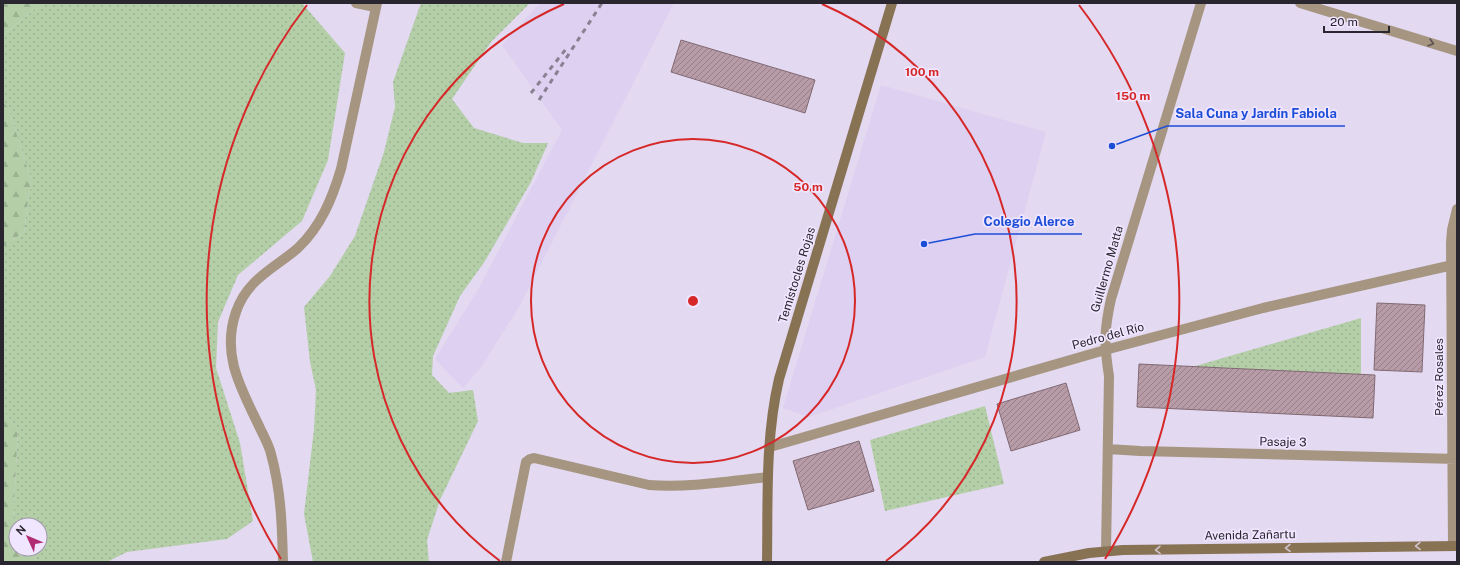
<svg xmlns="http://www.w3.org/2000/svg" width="1460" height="565" viewBox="0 0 1460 565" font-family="'Public Sans',sans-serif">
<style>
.built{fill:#ddd0f0}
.grass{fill:url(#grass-dots)}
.forest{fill:url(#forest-firs)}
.building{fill:url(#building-hatch);stroke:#816973}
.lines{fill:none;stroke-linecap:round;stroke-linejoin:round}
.lane{stroke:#a59581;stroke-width:10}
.street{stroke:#a59581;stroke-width:10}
.secondary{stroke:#887254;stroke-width:10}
.rail{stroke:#888192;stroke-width:3;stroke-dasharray:5 5;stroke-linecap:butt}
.oneway{stroke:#5b5250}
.oneway2{stroke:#d1c3cc}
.ring{fill:none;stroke:#d62828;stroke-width:2}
.labels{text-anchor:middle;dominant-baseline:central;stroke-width:3.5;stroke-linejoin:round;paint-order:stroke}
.street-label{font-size:12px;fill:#2a262f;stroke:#f0e6ff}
.centre{fill:#d62828;stroke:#f0e6ff;stroke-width:2}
.ring-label{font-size:12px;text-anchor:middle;font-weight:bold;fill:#d62828;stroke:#f0e6ff;stroke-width:3.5;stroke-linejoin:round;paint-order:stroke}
.leader{fill:none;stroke:#1d4ed8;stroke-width:1.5}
.callout-dot{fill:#1d4ed8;stroke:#f0e6ff;stroke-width:1.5}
.callout-label{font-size:13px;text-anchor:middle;font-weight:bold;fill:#1d4ed8;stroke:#f0e6ff;stroke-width:3.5;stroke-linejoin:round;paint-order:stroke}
</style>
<defs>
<pattern id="grass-dots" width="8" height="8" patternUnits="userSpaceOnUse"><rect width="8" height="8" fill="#b4cea8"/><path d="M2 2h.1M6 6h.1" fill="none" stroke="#9bb191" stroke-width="1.8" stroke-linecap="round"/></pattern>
<pattern id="forest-firs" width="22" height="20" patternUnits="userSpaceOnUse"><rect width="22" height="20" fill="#b4cea8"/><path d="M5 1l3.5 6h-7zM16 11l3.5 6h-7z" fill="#9bb191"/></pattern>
<pattern id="building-hatch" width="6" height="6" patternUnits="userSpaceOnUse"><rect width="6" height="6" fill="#b79ca7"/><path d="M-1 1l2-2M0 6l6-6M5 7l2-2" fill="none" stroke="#957f88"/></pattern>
</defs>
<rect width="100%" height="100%" fill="#e3d9f1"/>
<path class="built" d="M540 3H674L519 307 482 366 463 388 435 359 479 288 562 130 502 45Z
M881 85 1046 132 985 357 809 417 783 408Z"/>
<path class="grass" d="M42 3H302L345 53 328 160 302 221 238 275 218 322 216 368 240 443 253 521 227 539 127 552 107 562H37L29 549H40V525H16V530L13 525 18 429 3 411V247L24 232 31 179 8 107 3 103V35Z
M421 3H530L491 42 452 99 474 128 523 143H548L531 182 485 261 460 296 433 356 432 375 449 393 473 390 478 421 440 500 427 540 429 562H313L304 514 314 429 316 390 310 362 304 307 330 276 355 236 384 152 395 107 393 82Z
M1361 318V382L1175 372Z
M985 406 1004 484 885 511 870 440Z"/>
<path class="forest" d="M3 3H42L3 35Z
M3 103 8 107 31 179 24 232 3 247Z
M3 411 18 429 13 525 16 530V549H29L37 562H3Z"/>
<path class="building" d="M681 40 815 80 805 113 671 72Z
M1377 303 1425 305 1422 372 1374 370Z
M1139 364 1375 375 1373 418 1137 407Z
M1066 383 1080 430 1011 451 997 404Z
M859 441 874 491 808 510 793 461Z"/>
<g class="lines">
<path class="lane" d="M356 3 375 7
M283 562C282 525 281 490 271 454 269 445 263 435 259 426 241 388 221 355 236 312 247 279 275 268 298 248 321 226 332 199 341 169L377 3"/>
<path class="street" d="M1300 3 1457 51
M770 447 1105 350 1263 308 1457 264
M1108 449 1140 451 1457 459
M1453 546 1451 243 1452 230 1457 209
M1106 551 1109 376C1104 345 1104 330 1111 299L1201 3
M506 562 526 462 530 459 534 458 649 485C689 488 729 481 768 477"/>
<path class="secondary" d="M767 562C768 501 765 439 779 379L892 3
M1044 562 1089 553 1123 550 1457 546"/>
<path class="rail" d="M531 93 566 49
M539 100 602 3"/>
</g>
<defs><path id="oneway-chevron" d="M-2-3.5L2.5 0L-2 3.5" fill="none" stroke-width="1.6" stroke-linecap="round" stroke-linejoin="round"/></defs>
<use class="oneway" href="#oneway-chevron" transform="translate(1431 43) rotate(17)"/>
<g class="oneway2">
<use href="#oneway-chevron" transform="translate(1418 546) rotate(179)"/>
<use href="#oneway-chevron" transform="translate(1288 548) rotate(179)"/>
<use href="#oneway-chevron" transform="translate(1158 550) rotate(179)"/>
</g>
<g class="ring">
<circle cx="693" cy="301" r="162"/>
<path d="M500 561A324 324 0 0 1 564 4M822 4A324 324 0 0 1 886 561"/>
<path d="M281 559A486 486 0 0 1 307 5M1079 5A486 486 0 0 1 1105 559"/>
</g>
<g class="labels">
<g class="street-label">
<text transform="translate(1107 269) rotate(-74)">Guillermo Matta</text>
<text transform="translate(797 275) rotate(-73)">Temístocles Rojas</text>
<text transform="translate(1108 336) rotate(-15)">Pedro del Río</text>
<text transform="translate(1439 377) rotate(-90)">Pérez Rosales</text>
<text transform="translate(1283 442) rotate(1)">Pasaje 3</text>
<text transform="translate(1250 535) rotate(-1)">Avenida Zañartu</text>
</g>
</g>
<circle cx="693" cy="301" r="6" class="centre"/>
<g class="ring-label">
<text x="922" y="76">100 m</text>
<text x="1133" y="100">150 m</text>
<text x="808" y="191">50 m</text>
</g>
<path class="leader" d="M1112 146L1167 126H1345M924 244L975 234H1082"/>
<g class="callout-dot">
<circle cx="1112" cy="146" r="4"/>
<circle cx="924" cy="244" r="4"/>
</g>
<g class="callout-label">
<text x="1256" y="118">Sala Cuna y Jardín Fabiola</text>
<text x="1029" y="226">Colegio Alerce</text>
</g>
<rect width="1460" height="565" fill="none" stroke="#2a262f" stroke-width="8"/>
<g transform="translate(28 537) rotate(314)"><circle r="19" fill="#f0e6ff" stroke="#a199ac"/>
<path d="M0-3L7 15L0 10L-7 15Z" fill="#b02b71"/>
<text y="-6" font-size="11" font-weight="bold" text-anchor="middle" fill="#2a262f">N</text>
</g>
<path d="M1324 26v6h65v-6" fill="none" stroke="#2a262f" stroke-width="2"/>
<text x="1330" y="26" font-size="12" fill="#2a262f" stroke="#f0e6ff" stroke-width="3" paint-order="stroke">20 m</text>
</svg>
